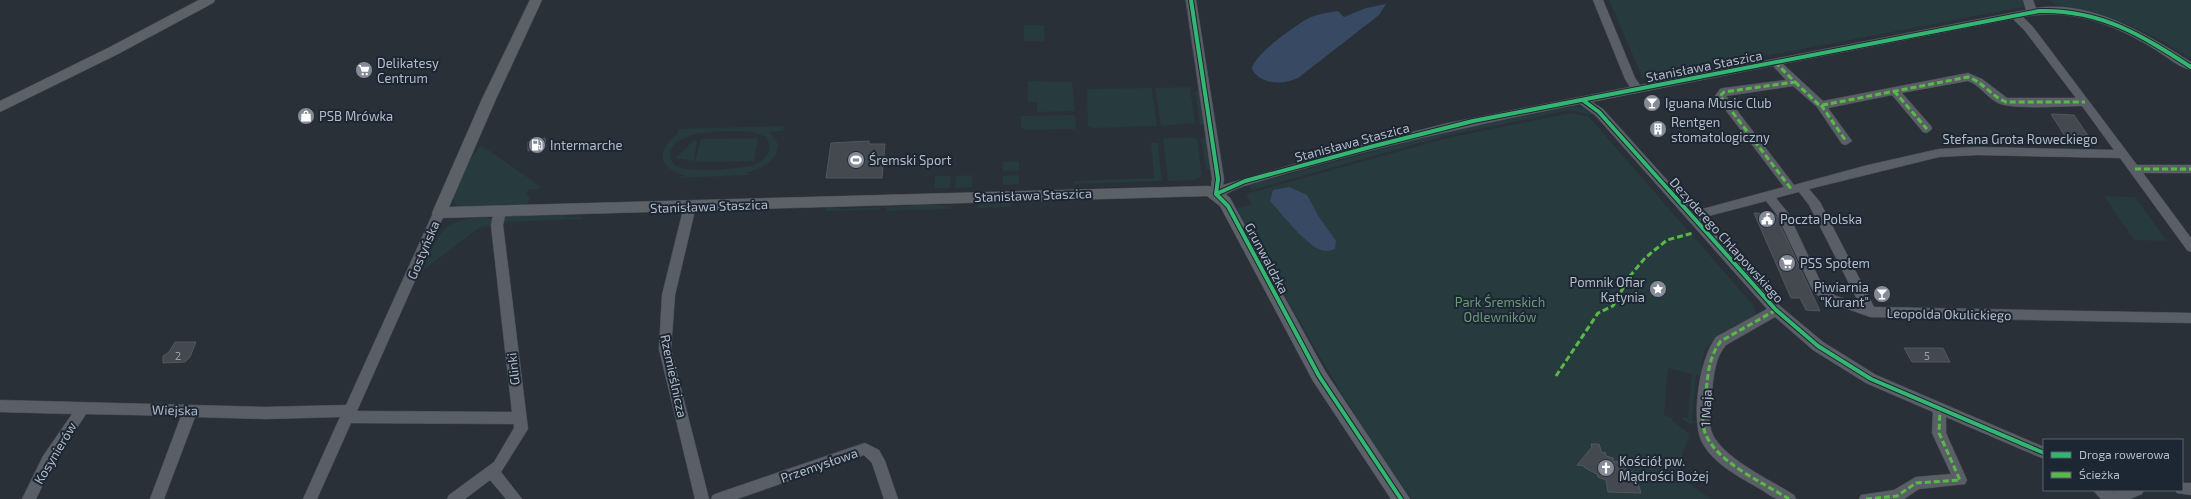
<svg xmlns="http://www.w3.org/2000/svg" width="2191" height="499" viewBox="0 0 2191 499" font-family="'Exo 2',sans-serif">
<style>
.green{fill:#273a3e;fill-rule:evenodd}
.water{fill:#384963}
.building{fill:#444950;stroke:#52575f}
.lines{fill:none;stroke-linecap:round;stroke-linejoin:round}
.minor-casing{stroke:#484c53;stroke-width:1}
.major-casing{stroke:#484c55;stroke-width:1}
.minor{fill:#5a5e66;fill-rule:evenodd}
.major{fill:#5c6168;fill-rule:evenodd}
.quiet{stroke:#58b947;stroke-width:3;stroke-dasharray:6 3;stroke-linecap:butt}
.cycleway-casing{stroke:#1d2633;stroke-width:6}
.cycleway{stroke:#33b770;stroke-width:4}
.labels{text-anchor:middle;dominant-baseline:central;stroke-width:4;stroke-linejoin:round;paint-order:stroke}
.number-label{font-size:11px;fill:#989fab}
.poi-label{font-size:13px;fill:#b4bcc9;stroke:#1d2633;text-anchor:start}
.street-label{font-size:13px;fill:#b4bcc9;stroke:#1d2633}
.park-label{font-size:13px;fill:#6b9a76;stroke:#1d2633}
</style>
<rect width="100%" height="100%" fill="#2a3038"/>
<path class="green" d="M1609 0H2023V7L1643 79Z
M2048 0H2191V59C2166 43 2143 29 2115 20 2097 13 2062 11 2048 0Z
M1024 25H1044L1045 41H1024Z
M1028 81 1072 82 1075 111 1037 112V102H1028Z
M1190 87 1195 123 1161 126 1155 88Z
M1152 88 1157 126 1092 128 1088 126 1087 89Z
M1195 91H1200L1205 124 1200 125Z
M1573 106 1587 108 1595 114 1590 115 1570 110 1445 136 1252 190 1249 185 1438 134Z
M1571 113 1588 116 1754 306 1756 315C1738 325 1707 335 1703 358 1702 364 1703 371 1703 377L1696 375 1692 420 1697 422 1690 424 1686 422 1681 417 1688 418 1692 374 1668 368 1664 415 1672 418V421C1700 439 1686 434 1682 457 1681 465 1681 467 1676 474L1711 499H1412C1345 407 1291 307 1237 208L1252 205 1246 194 1447 138Z
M1075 115 1076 127 1074 129 1026 130 1021 127V116Z
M784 126 783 131 770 132 778 144C779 161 759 170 745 173L749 174V175L679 178 684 175C668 171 654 159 669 142 675 135 677 137 679 129ZM754 132 766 137 770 147C768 156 762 161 754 165 742 169 686 173 676 166 672 163 669 158 670 152 677 127 734 131 754 132Z
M1194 137 1197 139 1202 176 1195 180 1168 181 1163 138Z
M758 138 754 161 695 162 701 139Z
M1201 138 1207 139 1212 170H1206Z
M694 140 697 141 694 161 676 158Z
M1151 143H1158L1162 181 1075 184V181L1154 178Z
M481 145 540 186 539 189H528L526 195 530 197 528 203 524 205 461 208 455 204C448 193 472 155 481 145Z
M1019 161V171H1003V162Z
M972 175V187L955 188 956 176Z
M1019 175V184L1003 185V176Z
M935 176H951L950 188H935Z
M2104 196 2135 197 2167 241 2134 240Z
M995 201H1011V207L978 208V205Z
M916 204 951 206V209L887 211V207L912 206Z
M837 206 840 209 880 207V210L825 211 826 207Z
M565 215V217H582V219L504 222 505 217 507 216Z
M488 217 492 219 494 225 479 228 422 271C440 232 440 219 488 217Z"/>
<path class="water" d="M1386 4 1379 15 1298 78C1283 85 1261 85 1252 69 1252 56 1298 23 1311 17 1319 14 1329 12 1338 11L1344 17 1366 8Z
M1289 187 1307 195 1319 217 1336 241 1335 249C1332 250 1329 251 1326 251 1310 251 1281 213 1270 201L1273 190Z"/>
<path class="building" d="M2051 114 2074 115 2089 137 2065 136Z
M545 138 546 147 528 151V142Z
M869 141V144H885L882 178H826L831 143Z
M1754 213 1774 214 1776 216 1820 311 1806 310 1800 298H1791Z
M175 342H196L190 357 185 362 163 363V356L169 352Z
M1904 348H1943L1950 362H1912Z
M1591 444H1599L1602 453 1605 452 1606 456 1613 458 1614 462 1618 461 1619 465 1622 464 1627 470 1635 473 1641 493 1608 492 1606 480 1598 477 1597 474 1585 468 1584 466 1577 465 1592 447Z"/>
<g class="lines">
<g class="minor-casing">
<path id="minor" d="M1186 0H1196L1224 179 1223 185 1349 148 1448 123 1630 87 1625 79 1593 0H1603L1635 78 1640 85 2026 10 2023 0H2033L2036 8C2092 0 2146 34 2191 62V70C2177 67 2164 54 2151 47 2111 23 2070 8 2023 17L2033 27 2137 165H2191V173H2143L2191 238V252L2187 250 2120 158 1977 155 1939 157 1809 189 1820 202 1874 307 2191 313V323L1870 317 1828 302 1814 293 1777 215 1766 201 1701 218 1780 306 1823 342 1876 375 2044 447V459L1946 417V433L1967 480 1965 484 1919 489 1904 499H1859L1861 495 1894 490 1916 477 1951 474 1932 433 1933 412 1866 383 1813 350 1775 317 1726 345C1715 358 1714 374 1712 391 1711 403 1708 418 1711 430 1719 457 1771 480 1794 495L1796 499C1790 499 1783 499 1778 499 1773 498 1766 493 1762 490 1741 478 1711 463 1701 440 1691 415 1700 358 1716 337L1767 309 1595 115 1580 104C1467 126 1355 152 1244 186 1234 189 1226 195 1216 198L1210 194 1212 179ZM2013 19 2025 31 2076 98H2007L1982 79 1968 73 1823 101 1783 64ZM1773 66 1786 80 1724 88 1720 89 1715 96 1784 187 1695 211 1603 109 1592 102ZM1968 81C1980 85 1986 97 1998 103 2013 110 2063 106 2082 106L2114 150 1977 147 1939 149 1868 165 1794 185 1726 96 1793 86 1817 107 1842 144 1846 145 1852 141 1828 108 1892 95 1923 132 1927 133 1932 129 1931 126 1902 93ZM1799 192 1809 205 1859 303 1836 296 1823 287 1788 213 1776 198Z
M690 202 696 206 675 295 671 349 709 499H695L659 349 662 295 684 206Z
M500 207 506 211 503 225 528 429 501 472 522 499H506L490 480 465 499H447L449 495 494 462 514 428V424L351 423 317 499H303L340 417 265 419 195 417 164 499H150L181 416 86 414 53 464 36 499H22L43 456 72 414 0 412V400L265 407 346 405 433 213 439 209 445 213 357 411 512 412 491 225 494 211Z
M865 443 879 450 885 461 898 499H884L872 463 864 455 737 499H711L713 495 718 493Z
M2182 483H2191V495L2177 493 2175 490H2182Z
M2093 490H2111L2114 492 2121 490H2144L2142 494 2130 499H2101Z"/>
</g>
<g class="major-casing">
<path id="major" d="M199 0H215L213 3 118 54 0 112V101L108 48Z
M530 0H542L496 99 449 207 1208 186 1221 190 1230 198 1325 371 1410 499H1391L1313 381 1220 206 1207 196 439 218 434 217 432 213 482 99Z"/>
</g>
<use href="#minor" class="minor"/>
<use href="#major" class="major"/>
<path class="quiet" d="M1775 62 1795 82 1724 92 1720 96 1792 190
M1795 82 1818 104 1823 105 1968 77C1983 82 1991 96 2006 102H2085
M1894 91 1927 129
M1821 105 1846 141
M2135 169H2191
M1776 310 1721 341C1709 356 1708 374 1706 392 1705 404 1701 417 1704 429 1711 460 1764 483 1789 499
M1556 376 1598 313 1613 306 1630 276 1645 258 1667 240 1693 233
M1866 499 1897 496 1916 483 1960 480 1939 433 1940 408"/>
<g class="cycleway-casing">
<path id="cycleway" d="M1191 0 1218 179 1216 194
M1584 101 1599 112 1776 310 1818 346 1871 379 2044 453
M1216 194 1245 181 1374 146 1473 121 2039 11C2100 9 2141 35 2191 67
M1216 194 1228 206 1319 376 1401 499"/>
</g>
<use href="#cycleway" class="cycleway"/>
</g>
<defs>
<g id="supermarket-disc" transform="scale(0.9)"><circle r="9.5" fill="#848b96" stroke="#1d2633"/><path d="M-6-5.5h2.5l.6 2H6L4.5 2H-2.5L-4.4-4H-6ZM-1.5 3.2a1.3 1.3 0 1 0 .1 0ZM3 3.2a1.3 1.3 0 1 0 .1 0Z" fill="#fff"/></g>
<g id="bar-disc" transform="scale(0.9)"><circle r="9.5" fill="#848b96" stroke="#1d2633"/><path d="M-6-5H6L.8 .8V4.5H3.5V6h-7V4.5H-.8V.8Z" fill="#fff"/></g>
<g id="shop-disc" transform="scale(0.9)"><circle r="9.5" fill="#848b96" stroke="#1d2633"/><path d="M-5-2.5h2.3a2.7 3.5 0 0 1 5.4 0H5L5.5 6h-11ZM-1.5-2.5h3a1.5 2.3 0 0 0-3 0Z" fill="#fff"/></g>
<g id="building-disc" transform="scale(0.9)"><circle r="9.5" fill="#848b96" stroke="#1d2633"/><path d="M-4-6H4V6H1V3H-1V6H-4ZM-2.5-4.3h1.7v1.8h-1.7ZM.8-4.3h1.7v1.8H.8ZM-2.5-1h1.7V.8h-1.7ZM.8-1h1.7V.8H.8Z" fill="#fff"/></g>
<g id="fuel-disc" transform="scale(0.9)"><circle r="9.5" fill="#848b96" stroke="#1d2633"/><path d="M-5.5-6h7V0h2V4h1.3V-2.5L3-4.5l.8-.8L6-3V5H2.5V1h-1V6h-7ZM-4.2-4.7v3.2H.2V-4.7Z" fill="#fff"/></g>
<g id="stadium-disc" transform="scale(0.9)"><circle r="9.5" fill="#848b96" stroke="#1d2633"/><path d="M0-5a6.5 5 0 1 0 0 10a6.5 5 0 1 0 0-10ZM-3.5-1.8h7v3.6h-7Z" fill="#fff"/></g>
<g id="civic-disc" transform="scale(0.9)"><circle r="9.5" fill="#848b96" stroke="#1d2633"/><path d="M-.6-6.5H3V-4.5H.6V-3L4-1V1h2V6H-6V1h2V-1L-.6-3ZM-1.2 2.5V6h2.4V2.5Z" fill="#fff"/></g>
<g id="sight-disc" transform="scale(0.9)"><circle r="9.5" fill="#848b96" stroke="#1d2633"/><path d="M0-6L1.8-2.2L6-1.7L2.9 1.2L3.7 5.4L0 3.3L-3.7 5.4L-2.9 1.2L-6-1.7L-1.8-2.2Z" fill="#fff"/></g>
<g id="church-disc" transform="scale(0.9)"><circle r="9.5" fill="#848b96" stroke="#1d2633"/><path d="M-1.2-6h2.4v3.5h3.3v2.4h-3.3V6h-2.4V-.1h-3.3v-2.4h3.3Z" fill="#fff"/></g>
</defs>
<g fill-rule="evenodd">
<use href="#supermarket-disc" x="364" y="70"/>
<use href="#bar-disc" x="1652" y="103"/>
<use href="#shop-disc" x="306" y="116"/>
<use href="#building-disc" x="1658" y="129"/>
<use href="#fuel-disc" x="537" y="145"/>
<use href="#stadium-disc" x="856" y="160"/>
<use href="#civic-disc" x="1767" y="219"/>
<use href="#supermarket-disc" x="1787" y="263"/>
<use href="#sight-disc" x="1658" y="289"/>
<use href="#bar-disc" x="1882" y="294"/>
<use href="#church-disc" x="1606" y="468"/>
</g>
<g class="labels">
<g class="number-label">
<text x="178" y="355">2</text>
<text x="1927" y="355">5</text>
</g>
<g class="poi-label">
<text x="377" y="63">Delikatesy<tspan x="377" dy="15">Centrum</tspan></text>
<text x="1665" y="103">Iguana Music Club</text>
<text x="319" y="116">PSB Mrówka</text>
<text x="1671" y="122">Rentgen<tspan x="1671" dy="15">stomatologiczny</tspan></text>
<text x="550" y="145">Intermarche</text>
<text x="869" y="160">Śremski Sport</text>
<text x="1780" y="219">Poczta Polska</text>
<text x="1800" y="263">PSS Społem</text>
<text x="1645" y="282" text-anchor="end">Pomnik Ofiar<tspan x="1645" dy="15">Katynia</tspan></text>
<text x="1869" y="287" text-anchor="end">Piwiarnia<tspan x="1869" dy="15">"Kurant"</tspan></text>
<text x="1619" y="461">Kościół pw.<tspan x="1619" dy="15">Mądrości Bożej</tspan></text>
</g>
<g class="street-label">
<text transform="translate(1704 66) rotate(-11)">Stanisława Staszica</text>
<text x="2020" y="139">Stefana Grota Roweckiego</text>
<text transform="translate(1352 142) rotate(-15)">Stanisława Staszica</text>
<text transform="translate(1033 195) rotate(-2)">Stanisława Staszica</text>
<text transform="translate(709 206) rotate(-2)">Stanisława Staszica</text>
<text transform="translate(1727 240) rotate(48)">Dezyderego Chłapowskiego</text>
<text transform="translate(423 250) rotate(-67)">Gostyńska</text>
<text transform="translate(1267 258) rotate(62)">Grunwaldzka</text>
<text transform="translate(1949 314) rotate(1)">Leopolda Okulickiego</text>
<text transform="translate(513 369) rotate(-96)">Glinki</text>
<text transform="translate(674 376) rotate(78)">Rzemieślnicza</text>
<text transform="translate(1706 408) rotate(-88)">1 Maja</text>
<text transform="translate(175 410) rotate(1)">Wiejska</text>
<text transform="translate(55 453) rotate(-59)">Kosynierów</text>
<text transform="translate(819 465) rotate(-19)">Przemysłowa</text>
</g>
<g class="park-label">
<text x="1500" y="302">Park Śremskich<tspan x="1500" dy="15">Odlewników</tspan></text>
</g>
</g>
<rect x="2043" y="439" width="140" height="52" fill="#1d2633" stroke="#59626f"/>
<rect x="2051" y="452" width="20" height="6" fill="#33b770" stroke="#59626f"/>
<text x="2079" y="459" font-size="12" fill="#b4bcc9">Droga rowerowa</text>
<rect x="2051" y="472" width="20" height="6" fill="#58b947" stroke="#59626f"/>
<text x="2079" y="479" font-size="12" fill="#b4bcc9">Ścieżka</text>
</svg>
